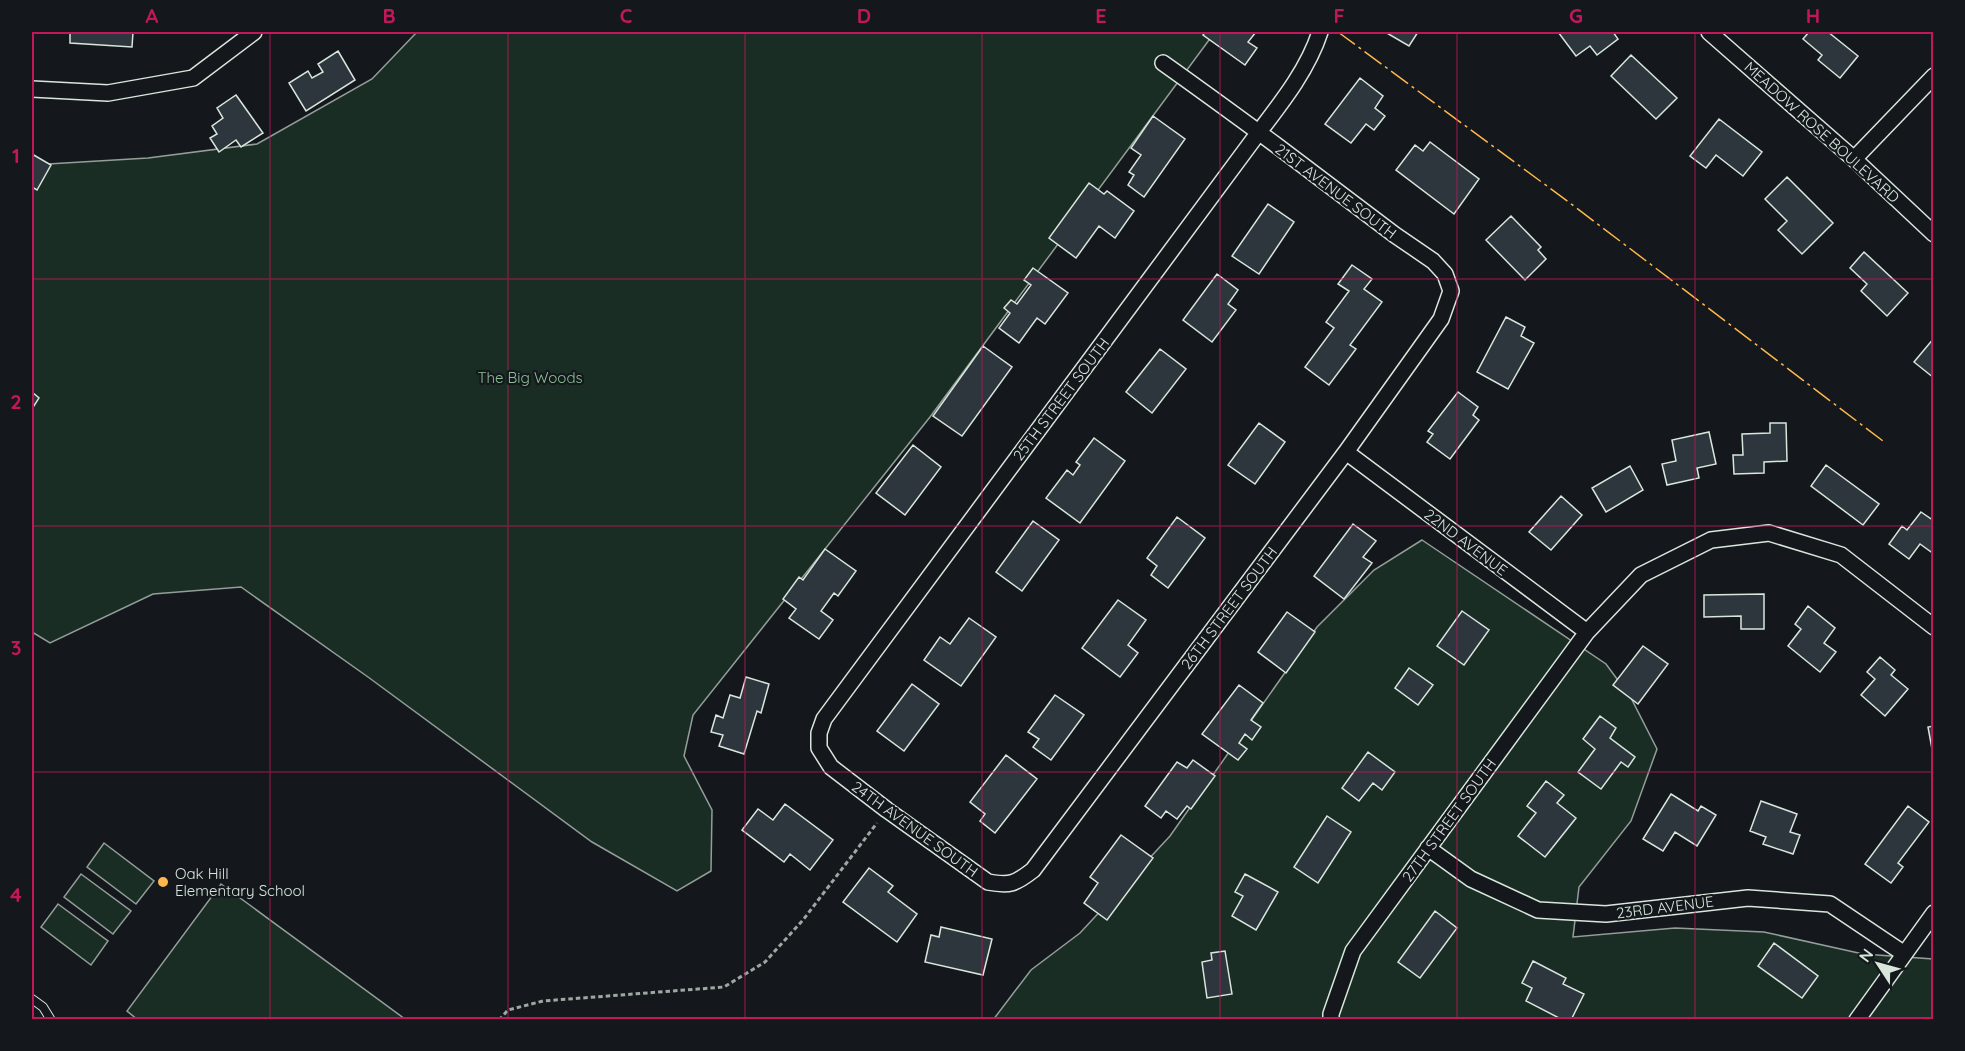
<svg xmlns="http://www.w3.org/2000/svg" width="1965" height="1051" viewBox="0 0 1965 1051" font-family="Quicksand,sans-serif">
<style>
.green{fill:#1a2d24;stroke:#939e99;stroke-width:1.5}
.building{fill:#2c363c;stroke:#d8e6dc;stroke-width:1.5}
.lines{fill:none;stroke-linecap:round;stroke-linejoin:round}
.lane-casing{stroke:#d8e6dc;stroke-width:10}
.street-casing{stroke:#d8e6dc;stroke-width:18}
.path{stroke:#9da8a2;stroke-width:3;stroke-dasharray:4.5 3;stroke-linecap:butt}
.lane{stroke:#14181c;stroke-width:8}
.street{stroke:#14181c;stroke-width:15}
.power{stroke:#ffb74d;stroke-width:1.5;stroke-dasharray:21 4.5 3 4.5;stroke-linecap:butt}
.grid{fill:none;stroke:#c2185b;stroke-width:1.5;stroke-opacity:0.55}
.poi-dot{fill:#ffb74d;stroke:#14181c;stroke-width:2}
.labels{text-anchor:middle;dominant-baseline:central;stroke-width:4.5;stroke-linejoin:round;paint-order:stroke}
.street-label{font-size:15px;fill:#d8e6dc;stroke:#14181c}
.park-label{font-size:15px;fill:#8ac095;stroke:#14181c}
.poi-label{font-size:15px;fill:#d8e6dc;stroke:#14181c;text-anchor:start}
.neatline{fill:none;stroke:#c2185b;stroke-width:2}
.grid-label{font-size:20px;text-anchor:middle;font-weight:bold;fill:#c2185b}
</style>
<rect width="100%" height="100%" fill="#14181c"/>
<path class="green" d="M417 32H1215L930 417 693 715 684 756 712 810 711 871 677 891 592 842 368 677 241 587 153 594 50 643 32 632V185L48 164 148 158 257 144 372 79Z
M1422 540 1606 664 1631 698 1657 749 1631 821 1579 887 1573 937 1675 928 1764 932 1863 954 1933 959V1019L993 1020 1031 970 1080 933 1170 836 1317 627 1374 570Z
M104 843 154 881 136 904 87 867Z
M81 874 131 911 113 934 64 897Z
M221 884 405 1019 138 1020 127 1011Z
M58 904 108 941 91 965 41 927Z"/>
<path class="building" d="M70 32H133L132 47 70 43Z
M1205 32H1256L1248 42 1257 48 1245 65 1203 35Z
M1385 32H1418L1409 46Z
M1558 32H1613L1618 39 1597 55 1590 46 1576 56Z
M1809 32H1828L1858 56 1840 78 1818 60 1822 55 1803 39Z
M338 51 355 80 306 111 289 83 308 71 312 78 323 72 318 64Z
M1631 55 1677 98 1656 119 1611 76Z
M1360 78 1383 96 1375 108 1385 116 1374 130 1366 124 1351 143 1325 124Z
M236 95 263 133 241 147 236 140 219 152 210 138 217 134 212 126 223 118 217 108Z
M1153 116 1185 139 1144 197 1128 185 1134 175 1129 172 1141 155 1131 148Z
M1719 119 1762 152 1743 176 1716 155 1706 168 1690 156Z
M1430 142 1479 179 1454 214 1396 170 1415 145 1423 151Z
M32 154 51 165 37 190 32 187Z
M1787 177 1833 223 1802 254 1778 230 1787 221 1765 199Z
M1089 183 1104 194 1107 191 1134 211 1115 238 1099 226 1076 258 1049 238Z
M1268 204 1294 222 1259 274 1232 256Z
M1511 216 1541 247 1538 250 1546 259 1525 280 1486 240Z
M1864 252 1908 293 1887 316 1861 291 1867 284 1850 268Z
M1352 265 1372 279 1364 289 1382 302 1350 345 1356 349 1329 385 1305 367 1334 328 1326 322 1349 291 1338 284Z
M1033 268 1068 293 1045 324 1037 318 1019 343 999 328 1010 313 1004 308 1011 300 1017 304 1031 285 1024 280Z
M1217 274 1238 290 1228 304 1236 310 1212 342 1183 320Z
M1506 317 1525 327 1521 336 1534 343 1508 389 1477 372Z
M1934 338V378L1914 362Z
M983 346 1012 367 962 436 933 416Z
M1160 349 1186 369 1152 413 1126 392Z
M32 392 39 398 32 409Z
M1458 392 1478 407 1473 415 1479 420 1450 459 1427 442 1433 434 1428 431Z
M1259 423 1285 442 1255 484 1228 465Z
M1770 423H1786L1787 461 1764 462V473L1734 474 1733 455H1743L1742 434 1770 433Z
M1709 432 1716 464 1697 468 1699 478 1667 485 1662 464 1676 461 1672 440Z
M1094 438 1125 461 1080 523 1046 498 1067 470 1073 475 1080 465 1076 462Z
M913 445 941 467 905 515 876 493Z
M1826 465 1879 504 1863 525 1811 486Z
M1630 466 1643 490 1606 512 1592 488Z
M1561 496 1582 515 1551 550 1529 532Z
M1921 512 1934 521V554L1920 544 1909 559 1889 544 1902 526 1907 530Z
M1177 517 1205 538 1168 588 1151 575 1157 566 1147 558Z
M1033 521 1059 540 1022 591 996 572Z
M1353 524 1376 541 1363 557 1372 563 1344 599 1314 576Z
M825 549 856 571 838 596 834 593 821 611 833 620 819 639 789 618 796 609 783 599 799 577 803 580Z
M1764 594V629H1741V616L1704 617V595Z
M1118 600 1146 620 1128 645 1138 653 1120 677 1082 648Z
M1808 606 1835 628 1824 643 1836 652 1820 672 1788 646 1801 629 1795 624Z
M1462 611 1489 630 1464 665 1437 646Z
M1287 612 1315 632 1286 673 1258 652Z
M969 618 996 637 961 686 924 660 940 637 950 644Z
M1643 646 1668 664 1638 704 1613 685Z
M1880 657 1895 670 1891 675 1908 689 1885 716 1861 695 1875 679 1867 672Z
M1409 668 1433 685 1418 705 1395 688Z
M746 677 769 684 761 713 757 711 744 754 719 746 723 735 711 732 716 715 723 718 730 695 740 698Z
M912 684 939 704 904 751 877 731Z
M1239 685 1263 703 1251 720 1261 727 1252 740 1245 734 1239 743 1247 749 1238 760 1202 734Z
M1055 695 1084 715 1051 760 1033 747 1039 739 1028 732Z
M1600 716 1616 728 1610 738 1635 757 1628 767 1621 762 1601 789 1578 772 1595 749 1583 739Z
M1934 726V760L1928 727Z
M1368 752 1395 772 1382 790 1373 783 1359 801 1342 788Z
M1006 755 1037 779 995 833 980 821 985 814 970 802Z
M1193 760 1215 776 1191 809 1187 806 1177 819 1166 811 1161 818 1145 806 1177 762 1187 768Z
M1546 781 1564 795 1557 803 1576 818 1545 857 1518 836 1536 813 1527 806Z
M1671 794 1698 811 1701 806 1716 815 1697 846 1675 832 1663 851 1643 839Z
M1761 801 1797 814 1790 832 1800 835 1793 854 1763 844 1766 837 1750 831Z
M785 804 833 840 810 870 790 854 784 862 742 830 758 809 773 820Z
M1908 806 1929 822 1898 863 1903 867 1891 883 1865 864Z
M1327 816 1351 832 1318 883 1294 867Z
M1121 835 1153 858 1107 920 1084 903 1098 883 1090 877Z
M869 868 893 886 888 892 917 914 897 942 843 902Z
M1245 874 1278 892 1256 930 1232 916 1243 896 1235 892Z
M1435 911 1457 928 1420 978 1398 962Z
M941 927 992 939 983 975 925 962 931 935 939 937Z
M1774 943 1818 976 1802 998 1758 966Z
M1225 951 1232 994 1207 998 1202 962 1212 960 1211 953Z
M1533 961 1566 978 1563 984 1584 994 1571 1020H1563L1526 1001 1532 988 1522 983Z"/>
<g class="lines">
<g class="lane-casing">
<path id="lane" d="M32 999 43 1007 51 1020"/>
</g>
<g class="street-casing">
<path id="street" d="M1709 32 1854 159 1934 234
M1163 63C1201 90 1238 117 1276 145L1395 235 1433 261 1445 274 1451 291 1441 319 1346 452 1033 870C1015 884 1010 886 988 882L887 810 831 767 819 748V733L824 719 1259 132C1282 102 1308 69 1320 32
M32 89 108 93 193 78 254 32
M1854 159 1934 76
M1346 452 1587 632
M1428 848 1471 879 1538 910 1606 914 1748 898 1830 904 1903 953
M1331 1020V1014L1353 951 1587 632 1641 575 1711 540 1769 533 1841 555 1934 627
M1857 1020 1934 913"/>
</g>
<path class="path" d="M499 1020 508 1010 543 1001 724 987 765 962 803 920 877 823"/>
<use href="#lane" class="lane"/>
<use href="#street" class="street"/>
<path class="power" d="M1338 32 1570 203 1883 441"/>
</g>
<path class="grid" d="M270 32V1020M508 32V1020M745 32V1020M982 32V1020M1220 32V1020M1457 32V1020M1695 32V1020M32 279H1934M32 526H1934M32 772H1934"/>
<circle class="poi-dot" cx="163" cy="882" r="6"/>
<g class="labels">
<g class="street-label">
<text transform="translate(1822 132) rotate(42)">MEADOW ROSE BOULEVARD</text>
<text transform="translate(1336 191) rotate(37)">21ST AVENUE SOUTH</text>
<text transform="translate(1061 399) rotate(-53)">25TH STREET SOUTH</text>
<text transform="translate(1466 542) rotate(37)">22ND AVENUE</text>
<text transform="translate(1229 608) rotate(-53)">26TH STREET SOUTH</text>
<text transform="translate(1449 820) rotate(-54)">27TH STREET SOUTH</text>
<text transform="translate(915 829) rotate(36)">24TH AVENUE SOUTH</text>
<text transform="translate(1665 907) rotate(-7)">23RD AVENUE</text>
</g>
<g class="park-label">
<text x="530" y="377">The Big Woods</text>
</g>
<g class="poi-label">
<text x="175" y="873">Oak Hill<tspan x="175" dy="17">Elementary School</tspan></text>
</g>
</g>
<rect width="1965" height="1051" fill="none" stroke="#14181c" stroke-width="66"/>
<g transform="translate(1878 964) rotate(306)" stroke="#14181c" stroke-width="4.5" paint-order="stroke">
<path d="M0-4.5L10 22L0 15L-10 22Z" fill="#d8e6dc"/>
<text y="-9" font-size="16" font-weight="bold" text-anchor="middle" fill="#d8e6dc">N</text>
</g>
<rect x="33" y="33" width="1899" height="985" class="neatline"/>
<g class="grid-label">
<text x="152" y="23">A</text>
<text x="389" y="23">B</text>
<text x="626" y="23">C</text>
<text x="864" y="23">D</text>
<text x="1101" y="23">E</text>
<text x="1339" y="23">F</text>
<text x="1576" y="23">G</text>
<text x="1813" y="23">H</text>
<text x="16" y="163">1</text>
<text x="16" y="409">2</text>
<text x="16" y="655">3</text>
<text x="16" y="902">4</text>
</g>
</svg>
